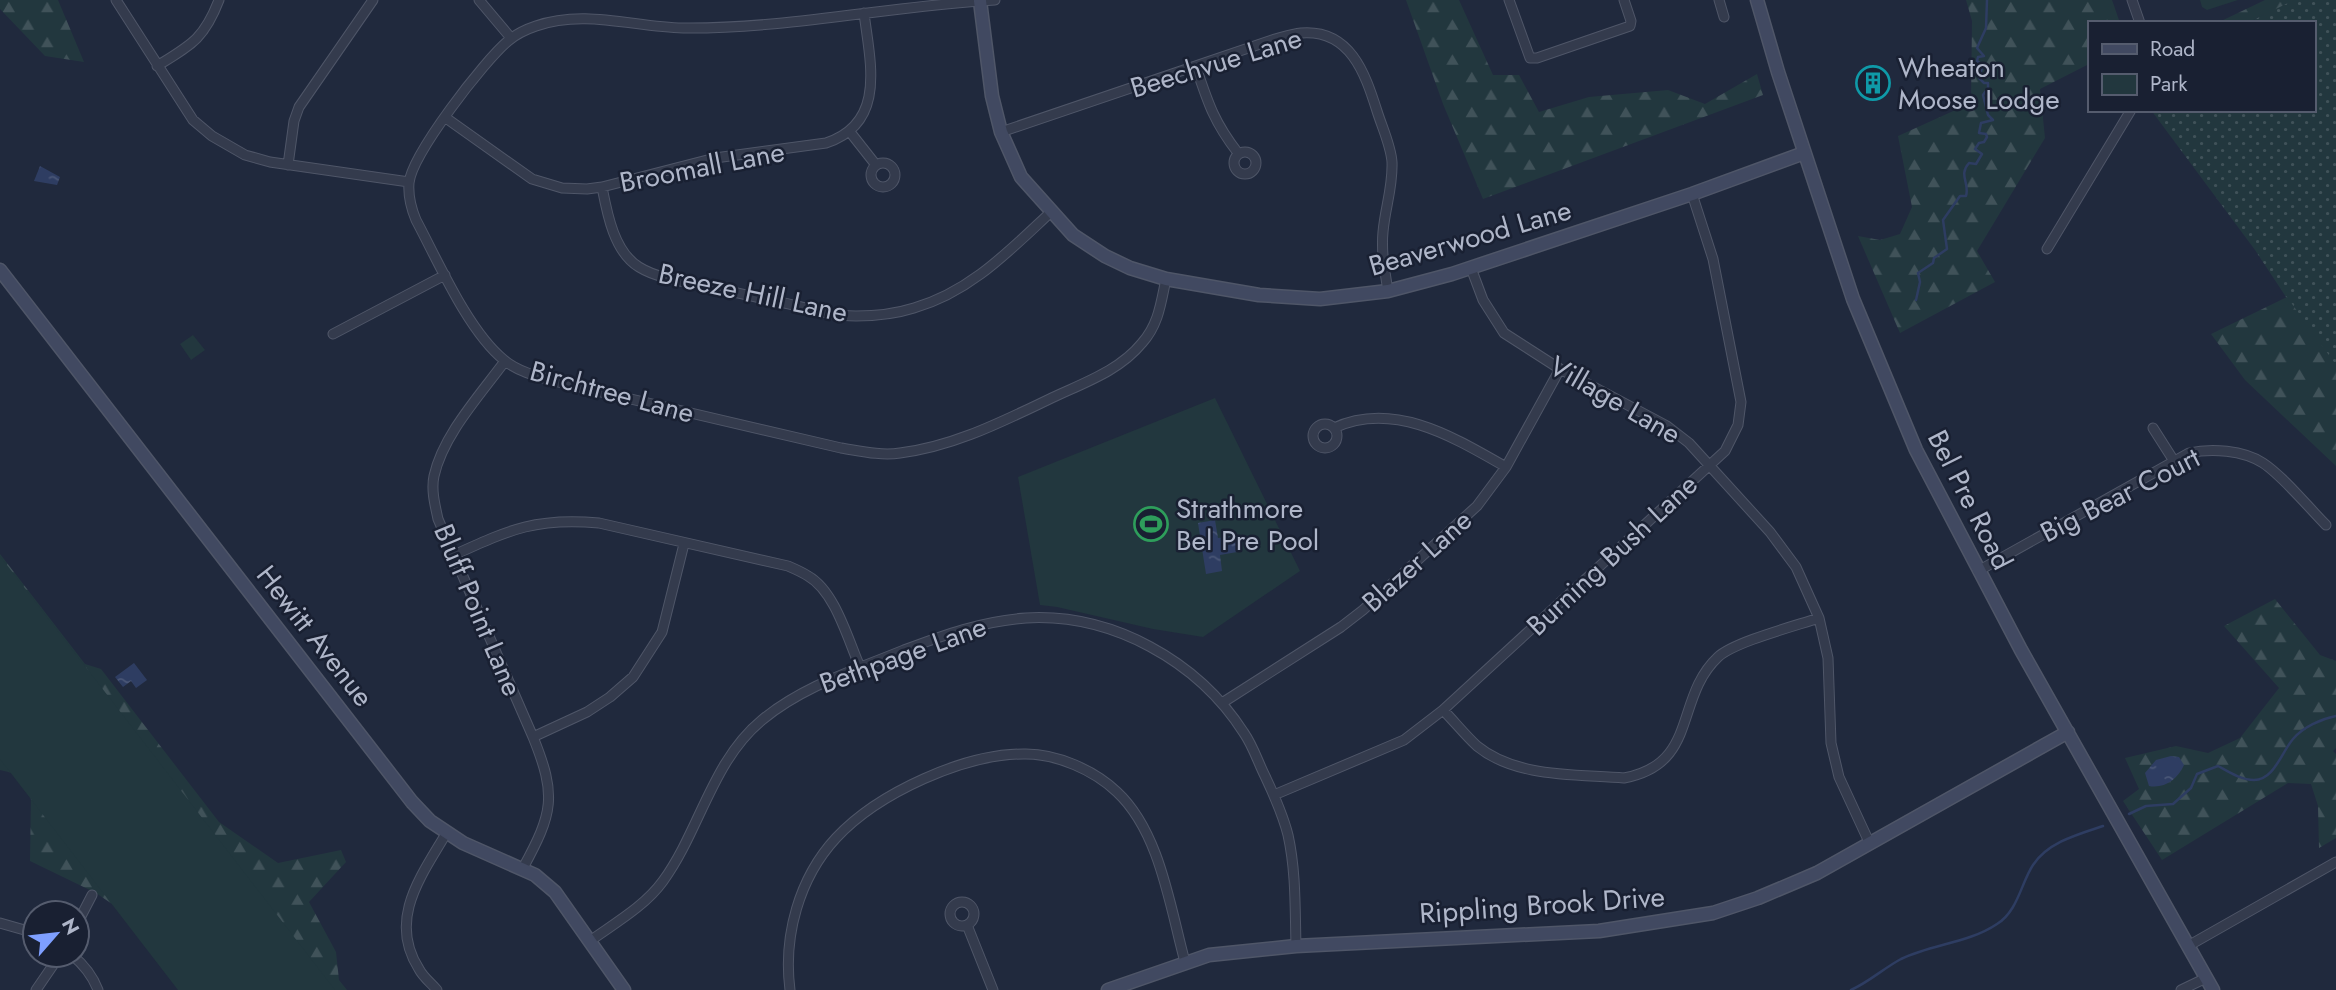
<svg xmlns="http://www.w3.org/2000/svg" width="2336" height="990" viewBox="0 0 2336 990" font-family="Jost,sans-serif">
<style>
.grass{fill:url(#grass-dots)}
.forest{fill:url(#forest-firs)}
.park{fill:#22373e}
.water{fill:url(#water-ripples)}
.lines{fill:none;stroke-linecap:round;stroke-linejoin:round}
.stream{stroke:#2e3d62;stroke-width:2.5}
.street-casing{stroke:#4f5668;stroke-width:11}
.secondary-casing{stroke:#4f5668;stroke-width:15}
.street{stroke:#343b4d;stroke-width:9}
.secondary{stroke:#414961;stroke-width:12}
.labels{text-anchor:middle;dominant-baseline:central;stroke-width:5;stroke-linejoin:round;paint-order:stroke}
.street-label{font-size:28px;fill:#afb6c9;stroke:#192032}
.poi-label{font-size:28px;fill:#afb6c9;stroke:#192032;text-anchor:start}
</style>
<defs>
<pattern id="grass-dots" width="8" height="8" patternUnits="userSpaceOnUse" patternTransform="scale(1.75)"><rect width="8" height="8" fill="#22373e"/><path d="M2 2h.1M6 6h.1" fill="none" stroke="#405259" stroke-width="1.8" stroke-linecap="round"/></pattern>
<pattern id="forest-firs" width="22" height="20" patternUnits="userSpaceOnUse" patternTransform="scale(1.75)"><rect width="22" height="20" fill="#22373e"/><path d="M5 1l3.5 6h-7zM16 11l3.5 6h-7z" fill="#405259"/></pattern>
<pattern id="water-ripples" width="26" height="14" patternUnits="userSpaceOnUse" patternTransform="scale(1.75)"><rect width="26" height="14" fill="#2e3d62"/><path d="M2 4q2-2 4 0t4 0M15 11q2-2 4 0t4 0" fill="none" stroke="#4a5777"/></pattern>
</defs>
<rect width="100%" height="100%" fill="#20293d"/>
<path class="grass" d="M2290 0H2336V373L2255 250 2151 110H2313V23H2248Z"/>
<path class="forest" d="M0 0H58L84 62 45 56 0 9Z
M1406 0H1459L1493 75H1519L1539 112 1589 97 1668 90 1705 104 1757 74 1763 95 1483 199 1443 104Z
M1966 0H2112L2120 23H2089V64L2040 89 2045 138 1977 251 1995 282 1900 333 1858 236 1880 240 1900 234 1912 207 1898 136 1971 103 1972 21Z
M2265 0H2294L2247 23H2217Z
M2287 297 2336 365V466L2245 380 2211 334Z
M0 554 85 664 101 669 219 822 278 863 341 850 346 862 309 902 336 952 339 980 347 990H182L131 917 96 893 30 861 31 794 17 774 0 770Z
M2275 599 2320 655 2336 661V748L2333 751 2336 754V838L2319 848 2318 806 2311 784 2288 783 2162 860 2123 801 2139 789 2125 758 2176 746 2208 753 2240 738 2279 688 2224 626Z"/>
<path class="park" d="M2200 0H2238L2207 10 2202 7Z
M193 335 205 350 191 360 180 344Z
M1215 398 1300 571 1203 637 1153 629 1057 607 1040 605 1018 477Z
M0 556 335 990H178L0 759Z"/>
<path class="water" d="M40 166 60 177 57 185 34 181Z
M1215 520 1218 538 1235 536 1237 552 1220 555 1222 571 1206 574 1198 523Z
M134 663 147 680 136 688 131 681 123 687 115 677Z
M2171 756 2179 757 2184 765C2178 779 2164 789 2149 786L2145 773 2156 760Z"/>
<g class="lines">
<path class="stream" d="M1916 300 1920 282 1918 273 1933 263 1934 258 1947 249 1943 220 1960 196H1966C1970 183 1958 175 1969 163L1976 164 1982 154 1975 149 1979 143 1984 142 1987 137 1986 134 1979 133 1981 123 1993 120 1988 115 1983 95 1988 88V83H1984L1979 78 1983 65 1977 61 1978 57 1984 56 1977 48 1986 28 1987 0
M2129 814 2146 806 2173 804 2191 788 2197 774 2218 766C2229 772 2241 780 2254 780 2274 780 2281 753 2293 739 2303 727 2321 719 2336 716
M1851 990C1869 982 1884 968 1901 959 1932 944 1969 943 1997 924 2018 911 2021 883 2033 865 2048 842 2079 834 2103 826"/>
<g class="street-casing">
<path id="street" d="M116 0 193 120 212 136 245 155 270 162 409 182
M479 0 511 38
M995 0C891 6 787 29 683 28 634 27 584 9 536 26 527 29 515 35 508 41 484 61 412 154 409 183 408 196 411 208 416 220 438 261 468 331 504 360 518 372 540 377 558 382L841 448C860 451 881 456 900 453 956 446 1005 420 1056 396 1086 382 1120 370 1142 343 1159 324 1161 302 1166 279
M1509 0 1530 58H1537L1630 26 1631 21 1624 0
M1719 0 1724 17
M2132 0 2140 23
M157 66C191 45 204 39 219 0
M1196 67C1208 103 1214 122 1238 153
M446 118 532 179 562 188 587 189 602 187 715 158 826 143C887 123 870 62 864 13
M850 132 876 165
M1001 132 1275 39C1283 37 1293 34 1301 33 1350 29 1365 73 1377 111 1382 127 1391 146 1392 162 1393 187 1385 208 1383 232 1381 252 1385 272 1388 291
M1234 163a11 11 0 1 1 22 0a11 11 0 1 1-22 0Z
M871 175a12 12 0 1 1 24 0a12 12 0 1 1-24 0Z
M288 165 294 121 299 107 373 0
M602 187C607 213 614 252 639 267 660 280 691 282 715 288 741 294 767 299 793 305 813 310 835 316 856 316 875 316 895 314 914 308 970 292 1009 251 1051 212
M2047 249 2131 110
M1471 268 1483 300 1504 333 1560 369 1667 426 1689 443 1770 532 1796 567 1819 618 1828 658 1831 743 1839 777 1870 844
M333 334 445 275
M505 361C480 395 443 435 434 476 431 490 435 505 438 519L533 737C557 796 553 813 523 868
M1313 436a12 12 0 1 1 24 0a12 12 0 1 1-24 0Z
M1334 428C1394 400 1455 438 1506 467
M2153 428 2174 461
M454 555C509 530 536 517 599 523L788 566C795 569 802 572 808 576 835 591 848 640 860 667
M1978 571 2189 453C2211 448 2243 450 2263 463 2284 477 2308 507 2326 525
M1222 703 1341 627 1363 610 1477 506 1506 467 1560 369
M1443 710C1454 721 1465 735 1477 746 1516 778 1576 774 1624 778 1699 764 1674 698 1718 657 1734 642 1795 626 1819 618
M533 737 587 712 610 697 633 677 662 632 684 544
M1274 795 1404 740 1443 710 1725 451 1738 425 1741 402 1713 259 1692 194
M950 914a12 12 0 1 1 24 0a12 12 0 1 1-24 0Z
M0 923 35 933
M77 924 92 895
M967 925 993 990
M590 941C615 923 645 906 663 881 700 830 712 761 762 720 803 686 855 670 904 650 944 635 982 621 1026 618 1112 613 1198 661 1244 733 1253 746 1258 762 1265 776 1274 795 1283 815 1288 835 1296 871 1295 909 1296 946
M2188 946 2336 862
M72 955C83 964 93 977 98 990
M36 990 60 955
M437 990C431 983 423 977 419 969 387 919 422 875 447 832
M790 990C783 936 799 878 836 838 878 793 965 753 1026 754 1057 754 1094 770 1117 792 1160 832 1170 907 1185 962
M2181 990 2206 978"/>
</g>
<g class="secondary-casing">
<path id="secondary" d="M1757 0 1778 72 1853 299 1916 450 2021 650 2213 990
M980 1 992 96 1001 132 1021 177 1073 235 1105 256 1130 268 1166 279 1259 295 1320 299 1388 291 1452 274 1692 194 1804 153
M0 270 412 802 430 821 463 843 535 875 555 892 624 990
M1108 990 1209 955 1296 946 1599 931 1713 913 1758 898 1817 873 2068 732"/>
</g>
<use href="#street" class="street"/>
<use href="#secondary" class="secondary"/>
</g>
<defs>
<g id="building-ring" transform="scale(1.75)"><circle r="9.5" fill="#192032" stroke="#0f9aa8" stroke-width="1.5"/><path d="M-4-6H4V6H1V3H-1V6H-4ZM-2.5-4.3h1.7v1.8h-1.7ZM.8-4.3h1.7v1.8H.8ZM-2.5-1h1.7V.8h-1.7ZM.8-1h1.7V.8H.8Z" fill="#0f9aa8"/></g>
<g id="stadium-ring" transform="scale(1.75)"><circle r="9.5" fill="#192032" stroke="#2e9e5b" stroke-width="1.5"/><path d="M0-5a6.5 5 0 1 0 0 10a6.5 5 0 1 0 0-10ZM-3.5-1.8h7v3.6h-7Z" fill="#2e9e5b"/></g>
</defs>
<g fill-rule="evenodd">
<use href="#building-ring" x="1873" y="83"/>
<use href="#stadium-ring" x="1151" y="524"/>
</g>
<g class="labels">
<g class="street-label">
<text transform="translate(1216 63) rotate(-17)">Beechvue Lane</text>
<text transform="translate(702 167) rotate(-11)">Broomall Lane</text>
<text transform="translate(1470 238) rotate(-16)">Beaverwood Lane</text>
<text transform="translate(753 293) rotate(12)">Breeze Hill Lane</text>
<text transform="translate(612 392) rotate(15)">Birchtree Lane</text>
<text transform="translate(1615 400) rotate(30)">Village Lane</text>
<text transform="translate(2120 495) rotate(-27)">Big Bear Court</text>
<text transform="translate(1970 500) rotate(63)">Bel Pre Road</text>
<text transform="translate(1612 555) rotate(-43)">Burning Bush Lane</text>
<text transform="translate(1417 561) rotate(-42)">Blazer Lane</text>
<text transform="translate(478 610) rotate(67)">Bluff Point Lane</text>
<text transform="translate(315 636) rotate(52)">Hewitt Avenue</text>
<text transform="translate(903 655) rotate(-20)">Bethpage Lane</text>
<text transform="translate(1542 905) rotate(-4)">Rippling Brook Drive</text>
</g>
<g class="poi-label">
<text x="1898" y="67">Wheaton<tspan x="1898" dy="32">Moose Lodge</tspan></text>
<text x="1176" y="508">Strathmore<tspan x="1176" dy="32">Bel Pre Pool</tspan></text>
</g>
</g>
<rect x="2088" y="21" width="228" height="91" fill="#192032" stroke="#555c6e" stroke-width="2"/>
<rect x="2102" y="44" width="35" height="10" fill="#414961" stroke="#555c6e" stroke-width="2"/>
<text x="2150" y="56" font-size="21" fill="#afb6c9">Road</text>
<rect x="2102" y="74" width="35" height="21" fill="#22373e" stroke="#555c6e" stroke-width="2"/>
<text x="2150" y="91" font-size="21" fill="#afb6c9">Park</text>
<g transform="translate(56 934) rotate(62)"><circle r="33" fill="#192032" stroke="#555c6e" stroke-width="2"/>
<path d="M0-5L12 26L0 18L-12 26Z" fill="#7e9fff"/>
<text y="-10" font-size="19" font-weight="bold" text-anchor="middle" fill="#afb6c9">N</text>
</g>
</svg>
